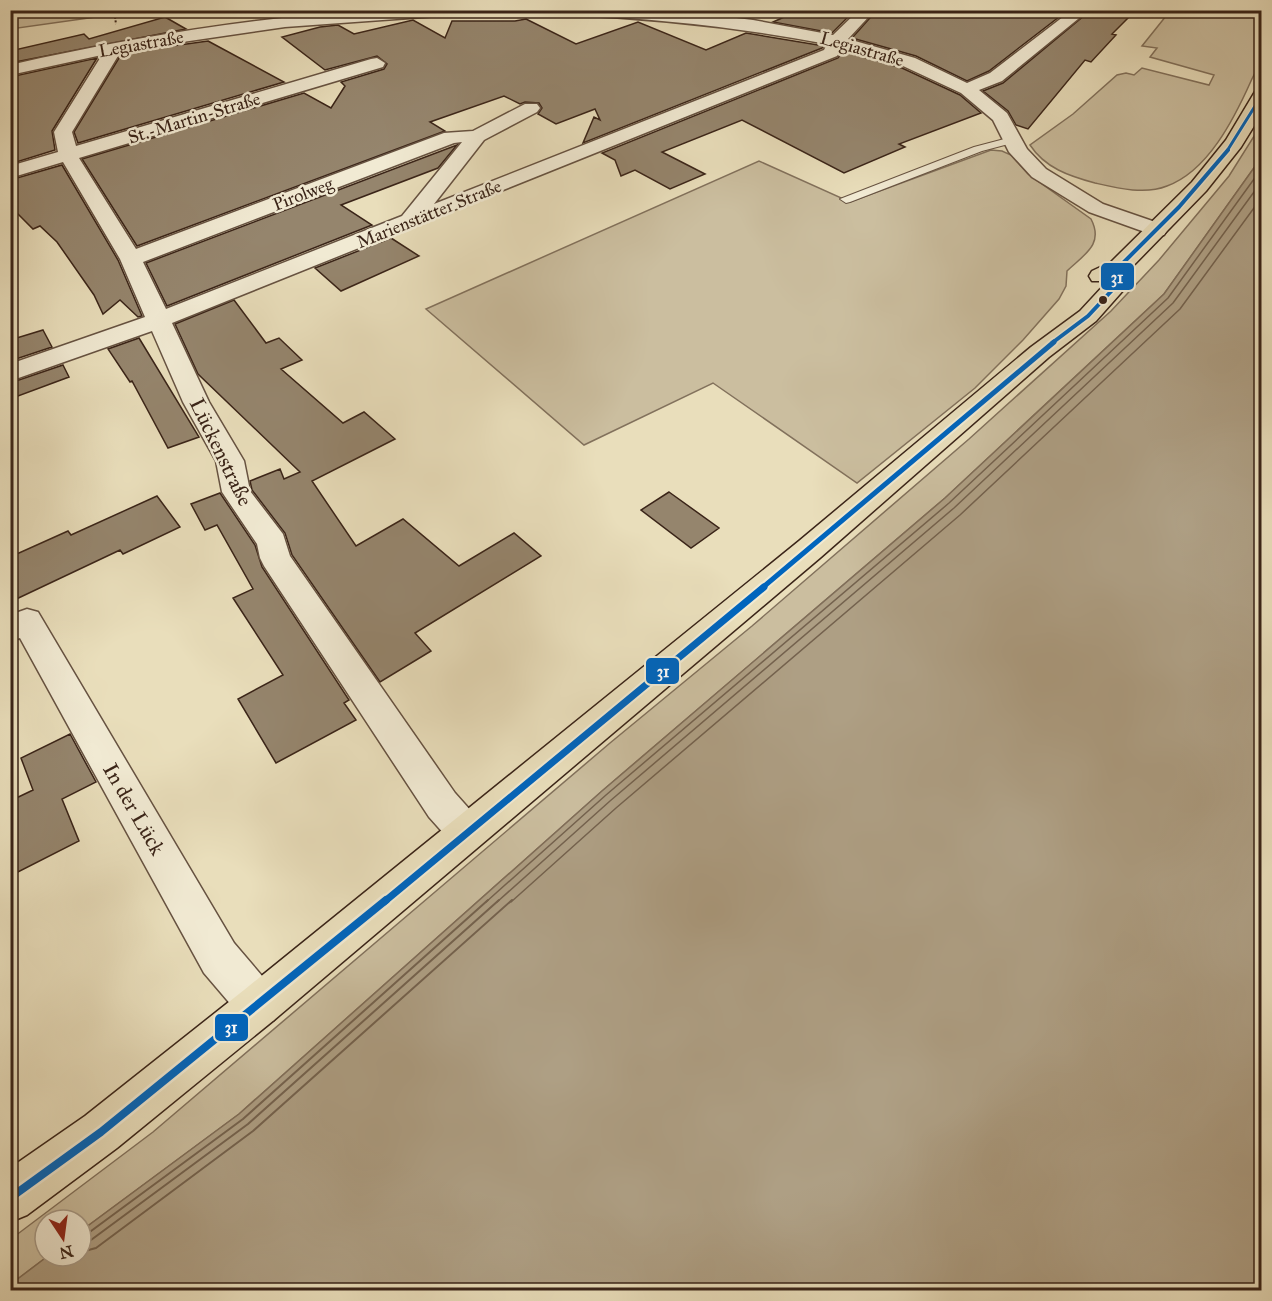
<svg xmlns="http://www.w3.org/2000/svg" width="1272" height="1301" viewBox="0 0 1272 1301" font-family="'IM FELL Great Primer',serif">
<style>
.green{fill:#cbbe9f;stroke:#82715c;stroke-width:1.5}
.water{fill:#ae9f84;stroke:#806e59;stroke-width:1.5}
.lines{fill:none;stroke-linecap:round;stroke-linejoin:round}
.shore-far1{stroke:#74624e;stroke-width:1.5}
.shore{stroke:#74624e;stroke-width:2}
.building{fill:#95856d;stroke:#3a2418;stroke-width:1.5}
.lane-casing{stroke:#665241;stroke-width:2}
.street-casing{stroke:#665241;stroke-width:3}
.primary-casing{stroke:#3a2418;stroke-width:3}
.path{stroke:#3a2418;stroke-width:2;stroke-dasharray:2 1.5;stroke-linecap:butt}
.lane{fill:#f1ead3;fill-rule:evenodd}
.street{fill:#f1ead3;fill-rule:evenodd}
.primary{fill:#e9debb;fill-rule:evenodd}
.bus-1-far4-casing{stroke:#f1ead3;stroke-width:5}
.bus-1-far3-casing{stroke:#f1ead3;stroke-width:7}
.bus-1-far2-casing{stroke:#f1ead3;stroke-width:9}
.bus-1-far1-casing{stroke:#f1ead3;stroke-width:11}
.bus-1-casing{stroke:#f1ead3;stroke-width:13}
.bus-1-far4{stroke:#0065bd;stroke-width:3}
.bus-1-far3{stroke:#0065bd;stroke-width:4}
.bus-1-far2{stroke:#0065bd;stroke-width:5}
.bus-1-far1{stroke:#0065bd;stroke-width:7}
.bus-1{stroke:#0065bd;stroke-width:8}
.bus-dot{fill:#3a2418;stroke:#f1ead3;stroke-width:2}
.labels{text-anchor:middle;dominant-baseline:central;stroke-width:5;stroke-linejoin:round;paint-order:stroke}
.far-street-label{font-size:18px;fill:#3a2418;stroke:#f1ead3}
.street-label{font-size:21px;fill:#3a2418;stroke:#f1ead3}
.line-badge{stroke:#f1ead3;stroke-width:2}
.badge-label{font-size:16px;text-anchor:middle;font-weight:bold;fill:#fff}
</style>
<rect width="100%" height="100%" fill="#e9debb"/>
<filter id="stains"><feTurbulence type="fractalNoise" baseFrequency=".00333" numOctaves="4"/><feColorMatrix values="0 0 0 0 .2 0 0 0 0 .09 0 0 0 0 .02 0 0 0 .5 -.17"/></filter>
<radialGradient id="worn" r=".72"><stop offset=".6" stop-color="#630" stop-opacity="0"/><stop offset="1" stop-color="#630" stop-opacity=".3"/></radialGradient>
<path class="green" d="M11 10H138V11L11 29Z
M1170 11H1261C1262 25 1264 42 1262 56 1260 65 1254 74 1251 81 1234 119 1208 171 1167 186 1145 195 1117 188 1095 183 1069 176 1045 168 1030 145L1073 114 1117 75 1126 73 1134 75 1142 68 1209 85 1214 75 1150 57 1157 48 1142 46Z
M1261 125V158L1164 294 945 498 602 791 239 1114 81 1231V1220H45V1256H48L11 1284V1239L153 1132 610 743 752 626 969 439 1111 311 1159 260 1229 176Z
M991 150 1002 151 1011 155 1028 174 1091 219C1104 244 1085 254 1067 271L1066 286 1059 299 1023 340 975 388 857 483 713 383 584 445 426 309 759 161 850 202Z"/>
<path class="water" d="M1261 158V1290H11V1284L48 1256H81V1231L239 1114 602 791 945 498 1164 294Z"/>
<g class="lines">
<path class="shore-far1" d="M486 902 606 795 949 503 1168 298 1262 168
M497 902 610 801 954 508 1173 303 1262 181
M511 902 616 808 960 515 1180 309 1262 197"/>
<path class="shore" d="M81 1236 87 1234 243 1119 488 900
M81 1243 91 1240 248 1124 499 900
M81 1252 96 1248 253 1131 512 900"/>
</g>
<path class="building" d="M800 10H855L832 33 773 22Z
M877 10H1068L989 71 967 81 916 56 852 38Z
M1091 10H1136L1112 34 1116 35 1091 62 1085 60 1028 129 1016 125 1008 111 983 91 1003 83Z
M165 17 186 29 10 63V51L84 34 89 39Z
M526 19 576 44 638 22 706 50 746 33 824 46 822 48 583 143 594 117 600 120 595 109 556 124 538 114 542 108 539 103 525 102 520 104 504 96 430 122 445 131 137 246 82 159 304 93 331 108 345 86 341 82 384 69 387 64 377 56 325 70 282 37 320 27 338 25 354 34 413 20 445 38 452 21H515Z
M208 41 284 82 78 143 74 132 122 53Z
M843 51 902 68 960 95 981 113 899 144 905 147 844 173 742 120 662 152 705 174 670 189 635 170 621 176 615 160 602 153 838 58Z
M97 58 52 131 55 150 10 164V77Z
M457 145 438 168 341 205 372 225 167 306 146 263Z
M62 165 118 260 142 316 138 317 120 300 103 314 94 295 57 242 40 226 33 229 10 206V180Z
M391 238 419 256 341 291 315 268Z
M234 300 266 343 279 338 302 360 281 369 343 423 364 412 395 439 312 481 356 546 403 519 459 566 514 533 541 556 415 633 431 651 380 682 292 555 285 533 252 490 250 481 280 469 284 479 300 472 198 374 175 324Z
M43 330 52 347 10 361V340Z
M139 338 199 437 168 448 132 381 130 382 108 349Z
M63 365 69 377 10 399V383Z
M669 492 719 528 691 548 641 510Z
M220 493 255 545 262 567 349 700 344 703 356 720 276 763 238 699 283 675 233 598 253 589 217 525 205 530 191 504Z
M157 496 180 527 123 554 120 550 10 602V557L68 531 71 535Z
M70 734 96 782 62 799 79 841 10 876V801L33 790 21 758Z"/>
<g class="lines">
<g class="lane-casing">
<path id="lane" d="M1012 137 1016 138V142L982 151 850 202 846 203 840 199 974 147Z"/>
</g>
<g class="street-casing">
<path id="street" d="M366 10H459L452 15 285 27 121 51 72 132 76 146 371 59 377 58 385 63 383 67 79 158 136 249 444 133 473 131 525 104H537L540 108 537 112 484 140 434 204 824 50 827 44C743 28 660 19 575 15L568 10H669L753 20 833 35 859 10H875L848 39 915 58 967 83 990 73 1072 10H1089L1002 81 979 90 1007 113 1027 149 1046 169 1103 204 1164 225 1167 230 1164 235 1156 236 1089 212 1032 177 1009 152 993 120 961 93 903 66 842 48 837 56 172 323 209 402 244 461 250 491 283 534 290 556 455 793 480 821 486 833 480 845 467 850 454 845 429 817 264 566 260 558 257 544 222 492 216 461 183 402 152 331 10 381V364L145 317 120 259 63 162 10 178V166L58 152 54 132 102 55 10 75V65C128 38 246 19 366 10ZM462 142 402 216 166 309 143 262 454 143Z
M27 609 38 612 234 943 274 990 280 1005 274 1020 259 1026 244 1020 204 973 20 638 10 641V615Z"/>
</g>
<g class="primary-casing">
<path id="primary" d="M1262 89V113L1241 147 1206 191 1130 269 1127 286 1096 321 1049 357 821 557 274 1020 117 1148 27 1215 10 1222V1168L85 1116 244 990 799 541 1031 347 1080 311 1105 284V281H1092L1089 276 1092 271 1111 262 1192 182 1226 140 1256 90Z"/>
</g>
<path class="path" d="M114 10 116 24"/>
<use href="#lane" class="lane"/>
<use href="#street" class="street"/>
<use href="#primary" class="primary"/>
<g class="bus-1-far4-casing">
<path id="bus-1-far4" d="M1227 151 1262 95"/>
</g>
<g class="bus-1-far3-casing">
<path id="bus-1-far3" d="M1052 343 1088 316 1116 286 1119 267 1179 207 1228 150"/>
</g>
<g class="bus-1-far2-casing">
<path id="bus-1-far2" d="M762 588 1054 342"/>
</g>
<g class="bus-1-far1-casing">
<path id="bus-1-far1" d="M384 902 764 587"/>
</g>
<g class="bus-1-casing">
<path id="bus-1" d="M10 1198 101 1132 386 900"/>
</g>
<use href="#bus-1-far4" class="bus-1-far4"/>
<use href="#bus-1-far3" class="bus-1-far3"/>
<use href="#bus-1-far2" class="bus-1-far2"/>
<use href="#bus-1-far1" class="bus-1-far1"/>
<use href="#bus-1" class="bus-1"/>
</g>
<circle class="bus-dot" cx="1103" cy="300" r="5"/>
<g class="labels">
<g class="far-street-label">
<text transform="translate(141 44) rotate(-10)">Legiastraße</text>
<text transform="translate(862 49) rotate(16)">Legiastraße</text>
<text transform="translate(194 118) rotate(-17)">St.-Martin-Straße</text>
<text transform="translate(303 194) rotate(-21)">Pirolweg</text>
<text transform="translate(429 214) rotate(-22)">Marienstätter Straße</text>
</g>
<g class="street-label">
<text transform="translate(221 452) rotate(64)">Lückenstraße</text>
<text transform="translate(134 809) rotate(60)">In der Lück</text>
</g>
</g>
<g class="line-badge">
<rect x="1100" y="262" width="35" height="29" rx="6" fill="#0065bd"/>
<rect x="645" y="657" width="35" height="28" rx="6" fill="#0065bd"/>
<rect x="214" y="1013" width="35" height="29" rx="6" fill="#0065bd"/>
</g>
<g class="badge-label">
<text x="1117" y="283">31</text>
<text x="663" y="677">31</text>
<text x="231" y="1033">31</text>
</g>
<rect width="1272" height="1301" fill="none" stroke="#e9debb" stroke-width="36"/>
<rect x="12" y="12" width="1248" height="1277" fill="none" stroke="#3a2418" stroke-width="3"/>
<rect x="18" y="18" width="1236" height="1265" fill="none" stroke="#3a2418" stroke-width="1.5"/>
<g transform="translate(63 1238) rotate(167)"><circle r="28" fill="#f1ead3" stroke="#a89b88" stroke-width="1.5"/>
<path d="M0-4.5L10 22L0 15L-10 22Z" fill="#8f2418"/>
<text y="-9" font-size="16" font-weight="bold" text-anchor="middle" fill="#3a2418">N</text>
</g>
<rect width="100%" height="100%" filter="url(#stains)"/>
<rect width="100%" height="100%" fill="url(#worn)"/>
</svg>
